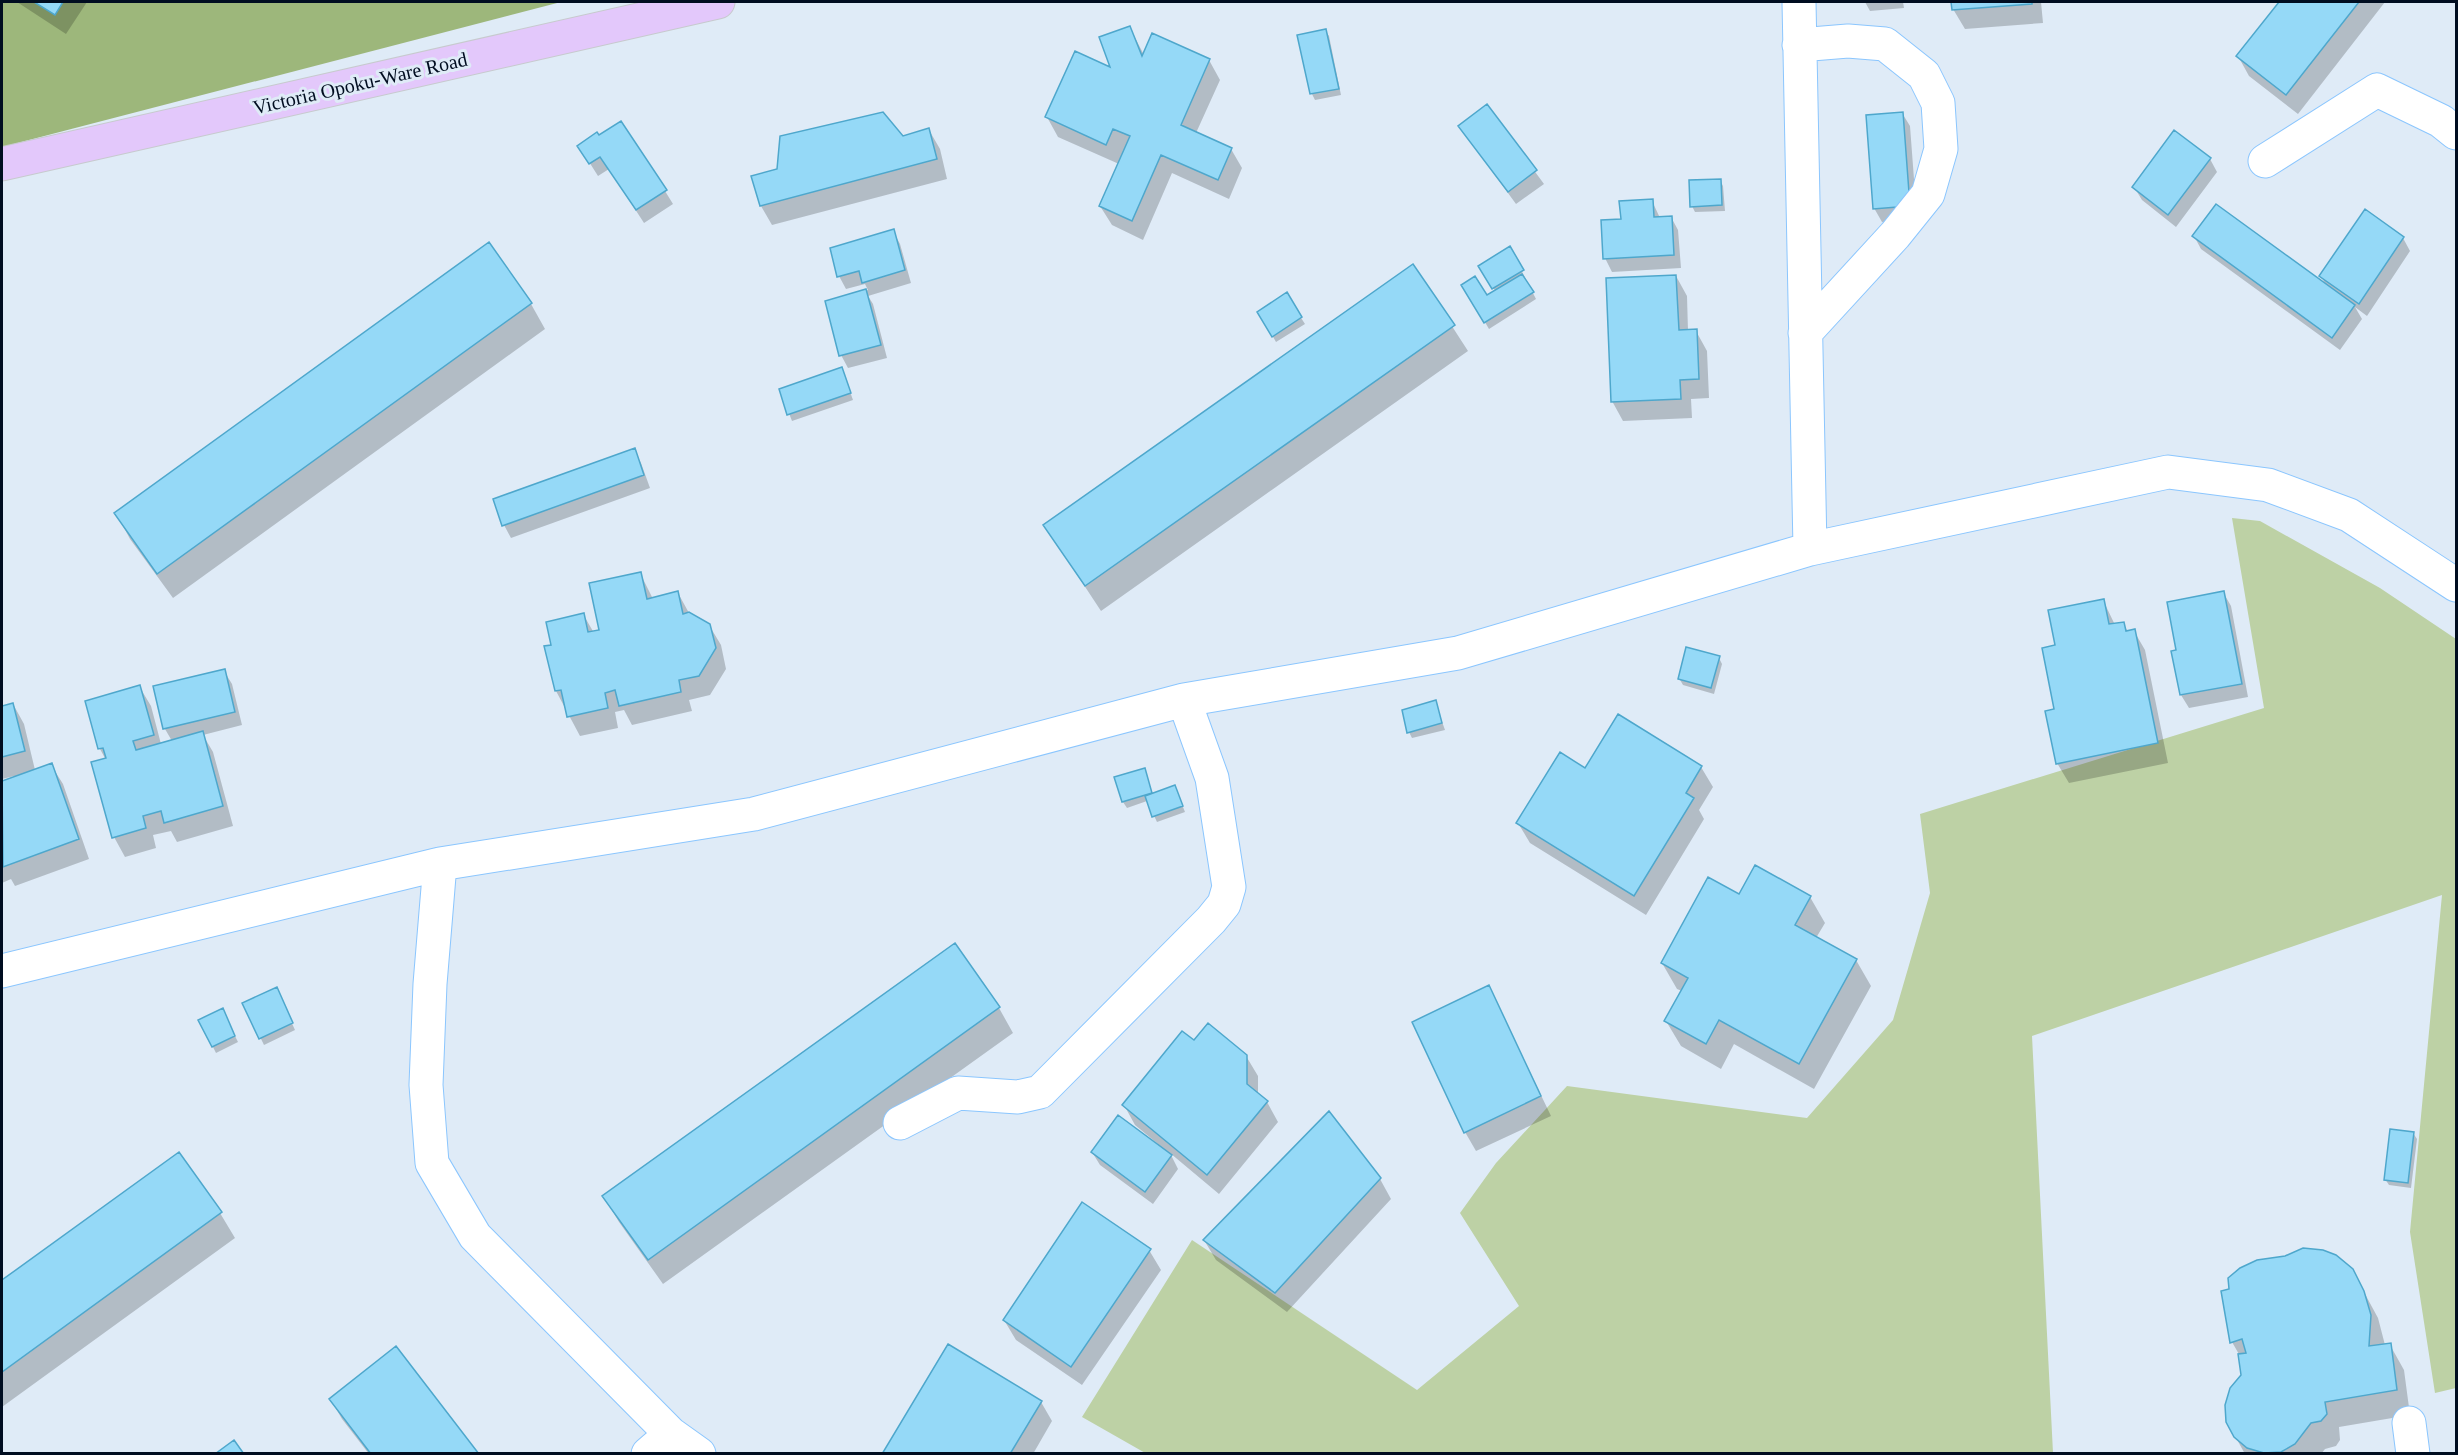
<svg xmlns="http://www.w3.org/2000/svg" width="2458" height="1455" viewBox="0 0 2458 1455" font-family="'Times New Roman',serif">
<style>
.green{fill:#bdd1a5}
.forest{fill:#9db77b}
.shadow{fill:#0003}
.building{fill:#95d9f7;stroke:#4ea7cc;stroke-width:1.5}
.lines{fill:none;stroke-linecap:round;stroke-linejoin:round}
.minor-casing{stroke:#8bc6fe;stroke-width:35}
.major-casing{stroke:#c7cace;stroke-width:35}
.minor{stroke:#fff;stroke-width:33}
.major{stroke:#e3c8fb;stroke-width:33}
.labels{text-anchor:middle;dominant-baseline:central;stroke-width:6;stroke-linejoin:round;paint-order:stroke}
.street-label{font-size:20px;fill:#000d20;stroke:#dfebf7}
</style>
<rect width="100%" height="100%" fill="#dfebf7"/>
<path class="green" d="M2232 518 2260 521 2380 588 2456 639V1388L2435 1393 2410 1232 2442 895 2032 1036 2053 1453 1147 1454 1082 1417 1192 1240 1417 1390 1519 1306 1460 1213 1496 1163 1567 1086 1807 1118 1893 1020 1930 893 1920 814 2264 708Z"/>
<path class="forest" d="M2 2H561L2 147Z"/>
<path class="shadow" d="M17 2H87L66 34Z
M1865 2H1903L1904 8 1870 11Z
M1953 2H2041L2043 23 1965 29 1953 9Z
M2281 2H2385L2298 114 2249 76 2238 56Z
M1130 28 1144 55 1209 60 1220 80 1196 133 1231 149 1242 168 1229 199 1172 173 1143 240 1112 225 1100 206 1119 164 1058 137 1047 117 1113 70Z
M1325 30 1329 36 1341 95 1315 100 1312 94 1299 36Z
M1487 106 1544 184 1516 204 1459 126Z
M1902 113 1910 126 1917 219 1882 222 1874 208Z
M929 130 940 149 947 179 772 225 761 206 753 177Z
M579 146 665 191 673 204 644 223 609 169 598 176Z
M2210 159 2217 172 2176 227 2142 200 2134 187Z
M1720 180 1723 186 1725 211 1695 212 1692 206Z
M1652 201 1660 218 1671 217 1678 230 1681 268 1612 272 1605 258Z
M893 231 900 244 911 283 868 296 873 304 887 358 848 368 841 355 827 302 868 290 865 284 846 289 839 276Z
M2194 236 2327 287 2321 276 2403 238 2410 251 2367 316 2355 307 2362 319 2340 350 2201 249Z
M1510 248 1536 299 1489 329 1463 285 1487 297 1496 292 1480 266Z
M1413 266 1468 351 1101 611 1045 526Z
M1676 276 1687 296 1688 331H1696L1707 351 1709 398 1691 399 1692 418 1623 421 1612 401Z
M1286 295 1305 324 1276 342 1259 312Z
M531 304 545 329 173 598 130 539 116 513Z
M844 375 853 400 792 421 780 390Z
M634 450 641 463 650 488 511 538 504 525Z
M640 573 653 599 678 593 689 613 709 625 721 645 726 669 710 695 689 700 692 711 632 725 624 710 615 712 618 728 580 736 556 691 553 646 583 614 594 633 601 631Z
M2223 592 2231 606 2248 697 2189 708 2181 695Z
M2103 600 2115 625 2123 623 2128 632 2134 631 2145 650 2168 763 2069 783 2057 763V646Z
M1719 658 1722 664 1714 694 1683 685 1679 678Z
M224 671 232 684 242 725 203 735 213 752 233 826 177 842 171 831 153 835 156 848 125 857 114 837 106 760 100 749 139 686 151 706 161 744 172 741 165 729 155 687Z
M1435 702 1445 730 1412 738 1409 732Z
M13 704 24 724 35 770 51 765 63 784 89 859 15 886 11 879 2 883V783L15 778 14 776 2 779V707Z
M1618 716 1701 767 1713 787 1699 810 1704 819 1646 915 1530 843 1518 823 1586 770Z
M1144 770 1153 795 1175 787 1185 812 1157 822 1147 801 1127 808 1123 802Z
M1739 896 1810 897 1825 923 1816 938 1856 960 1871 986 1814 1089 1734 1044 1721 1069 1681 1046 1666 1021 1682 991 1677 989 1662 963Z
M1489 987 1551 1116 1476 1151 1465 1132Z
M279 995 295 1030 264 1045 244 1004Z
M999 1008 1013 1033 663 1284 619 1222 604 1197Z
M225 1016 238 1042 216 1053 200 1021Z
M1194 1042 1246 1056 1258 1076V1095L1267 1102 1278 1122 1219 1194 1170 1153 1178 1169 1153 1204 1100 1165 1092 1152 1157 1146 1158 1144 1135 1125 1124 1105Z
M2413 1133 2417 1139 2411 1188 2389 1185 2385 1179Z
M178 1154 220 1213 235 1238 2 1407V1282Z
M1380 1179 1391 1199 1287 1312 1216 1260 1204 1240Z
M1149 1250 1161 1270 1082 1385 1016 1340 1004 1320Z
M2352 1270 2378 1318 2385 1345H2390L2404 1370 2410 1415 2339 1427 2340 1440 2336 1446 2325 1449 2321 1454H2245L2235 1436 2243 1376 2240 1356 2232 1342Z
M331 1400 477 1454H369L342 1419Z
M1041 1402 1052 1421 1033 1454H884Z"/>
<path class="building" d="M34 2H63L55 15Z
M1951 2H2032V4L1952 10Z
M2279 2H2359L2286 95 2236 56Z
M1130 26 1142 56 1152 33 1210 59 1181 125 1232 148 1218 180 1161 155 1132 221 1099 206 1130 136 1113 129 1106 145 1045 117 1075 51 1110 67 1099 37Z
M1326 29 1339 89 1310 94 1297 35Z
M1487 104 1537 170 1508 192 1458 126Z
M883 112 903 136 929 128 937 159 760 206 751 176 777 169 780 136Z
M1903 112 1910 206 1873 209 1866 115Z
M621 121 667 190 636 210 600 157 589 164 577 146 597 132 599 135Z
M2174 130 2211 158 2168 215 2132 187Z
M1721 179 1722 205 1690 207 1689 180Z
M1653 199 1654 217 1672 216 1674 255 1603 259 1601 220 1621 219 1619 201Z
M2216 204 2355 305 2332 338 2192 236Z
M2365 209 2404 237 2359 304 2319 276Z
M894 229 905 270 862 283 859 271 837 277 830 248Z
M489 242 532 303 157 574 114 513Z
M1510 246 1524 270 1492 289 1478 266Z
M1413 264 1455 325 1085 586 1043 525Z
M1522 274 1534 292 1484 323 1461 285 1475 276 1487 295Z
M1676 275 1679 330 1697 329 1699 379 1680 380 1681 399 1611 402 1606 278Z
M866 289 881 345 839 356 825 301Z
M1287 292 1302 317 1272 337 1257 312Z
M842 367 851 393 787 415 779 389Z
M635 448 644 475 502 526 493 499Z
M641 572 647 599 678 591 683 614 689 612 710 624 716 648 699 676 679 680 681 692 619 706 615 690 605 693 608 708 567 717 561 690 555 691 544 646 551 645 546 622 584 613 588 632 599 630 589 583Z
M2224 591 2242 684 2180 695 2171 651 2176 650 2167 602Z
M2104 599 2109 624 2124 622 2126 631 2135 629 2158 743 2056 764 2045 711 2054 709 2042 648 2055 645 2048 610Z
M1686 647 1720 656 1711 688 1678 679Z
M225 669 235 712 163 729 153 686Z
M140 685 154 735 133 741 136 750 203 731 223 806 164 823 161 811 143 816 146 828 112 838 91 762 106 758 103 748 98 749 85 701Z
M1436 700 1442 723 1407 733 1402 710Z
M13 703 25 751 2 757V706Z
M1618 714 1702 766 1686 793 1694 798 1634 896 1516 823 1560 752 1585 768Z
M52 763 79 839 3 867 2 781Z
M1145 768 1152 793 1122 802 1114 777Z
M1175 785 1183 806 1152 817 1145 796Z
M1755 865 1811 896 1795 925 1857 959 1799 1064 1719 1020 1706 1044 1664 1021 1688 978 1661 963 1708 877 1739 894Z
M955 943 1000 1007 648 1260 602 1196Z
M1489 985 1541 1096 1464 1133 1412 1022Z
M277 987 293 1023 259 1039 242 1003Z
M223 1008 235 1036 212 1047 198 1020Z
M1208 1023 1247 1055V1084L1268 1101 1207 1175 1122 1105 1182 1031 1194 1040Z
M1329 1111 1381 1178 1275 1293 1203 1240Z
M1118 1115 1172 1155 1145 1192 1091 1152Z
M2390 1129 2414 1132 2408 1183 2384 1180Z
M179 1152 222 1212 2 1372V1280Z
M1082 1202 1151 1249 1071 1367 1003 1320Z
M2303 1248 2323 1250 2336 1255 2353 1269 2364 1291 2371 1315 2369 1346 2391 1343 2397 1390 2325 1402 2327 1414 2321 1421 2311 1423 2295 1444 2281 1452 2264 1453 2247 1448 2234 1437 2226 1422 2225 1405 2230 1388 2241 1375 2238 1354 2246 1353 2242 1339 2230 1343 2221 1291 2229 1289 2228 1278 2240 1268 2257 1260 2285 1256Z
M948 1344 1042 1401 1010 1454H882Z
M396 1346 479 1454H371L329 1399Z
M234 1440 244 1454H215Z"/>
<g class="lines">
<g class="minor-casing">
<path id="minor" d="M1799 2 1810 549
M1799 45 1848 41 1885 44 1924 75 1938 103 1941 149 1928 194 1895 235 1805 333
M2265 161 2377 90 2441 121 2456 133
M440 864 430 984 426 1085 432 1163 475 1236 671 1434 699 1454
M2 971 440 864 754 814 1184 700 1458 653 1810 549 2168 472 2268 485 2349 515 2456 585
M900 1123 958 1093 1018 1097 1040 1092 1211 920 1224 904 1229 887 1212 778 1184 700
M2409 1423 2413 1454
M648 1454 671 1434"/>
</g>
<g class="major-casing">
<path id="major" d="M2 164 718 2"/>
</g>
<use href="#minor" class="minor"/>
<use href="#major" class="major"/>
</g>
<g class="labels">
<g class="street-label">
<text transform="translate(360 83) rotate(-13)">Victoria Opoku-Ware Road</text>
</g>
</g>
<rect width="2458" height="1455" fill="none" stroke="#000d20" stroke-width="6"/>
</svg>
